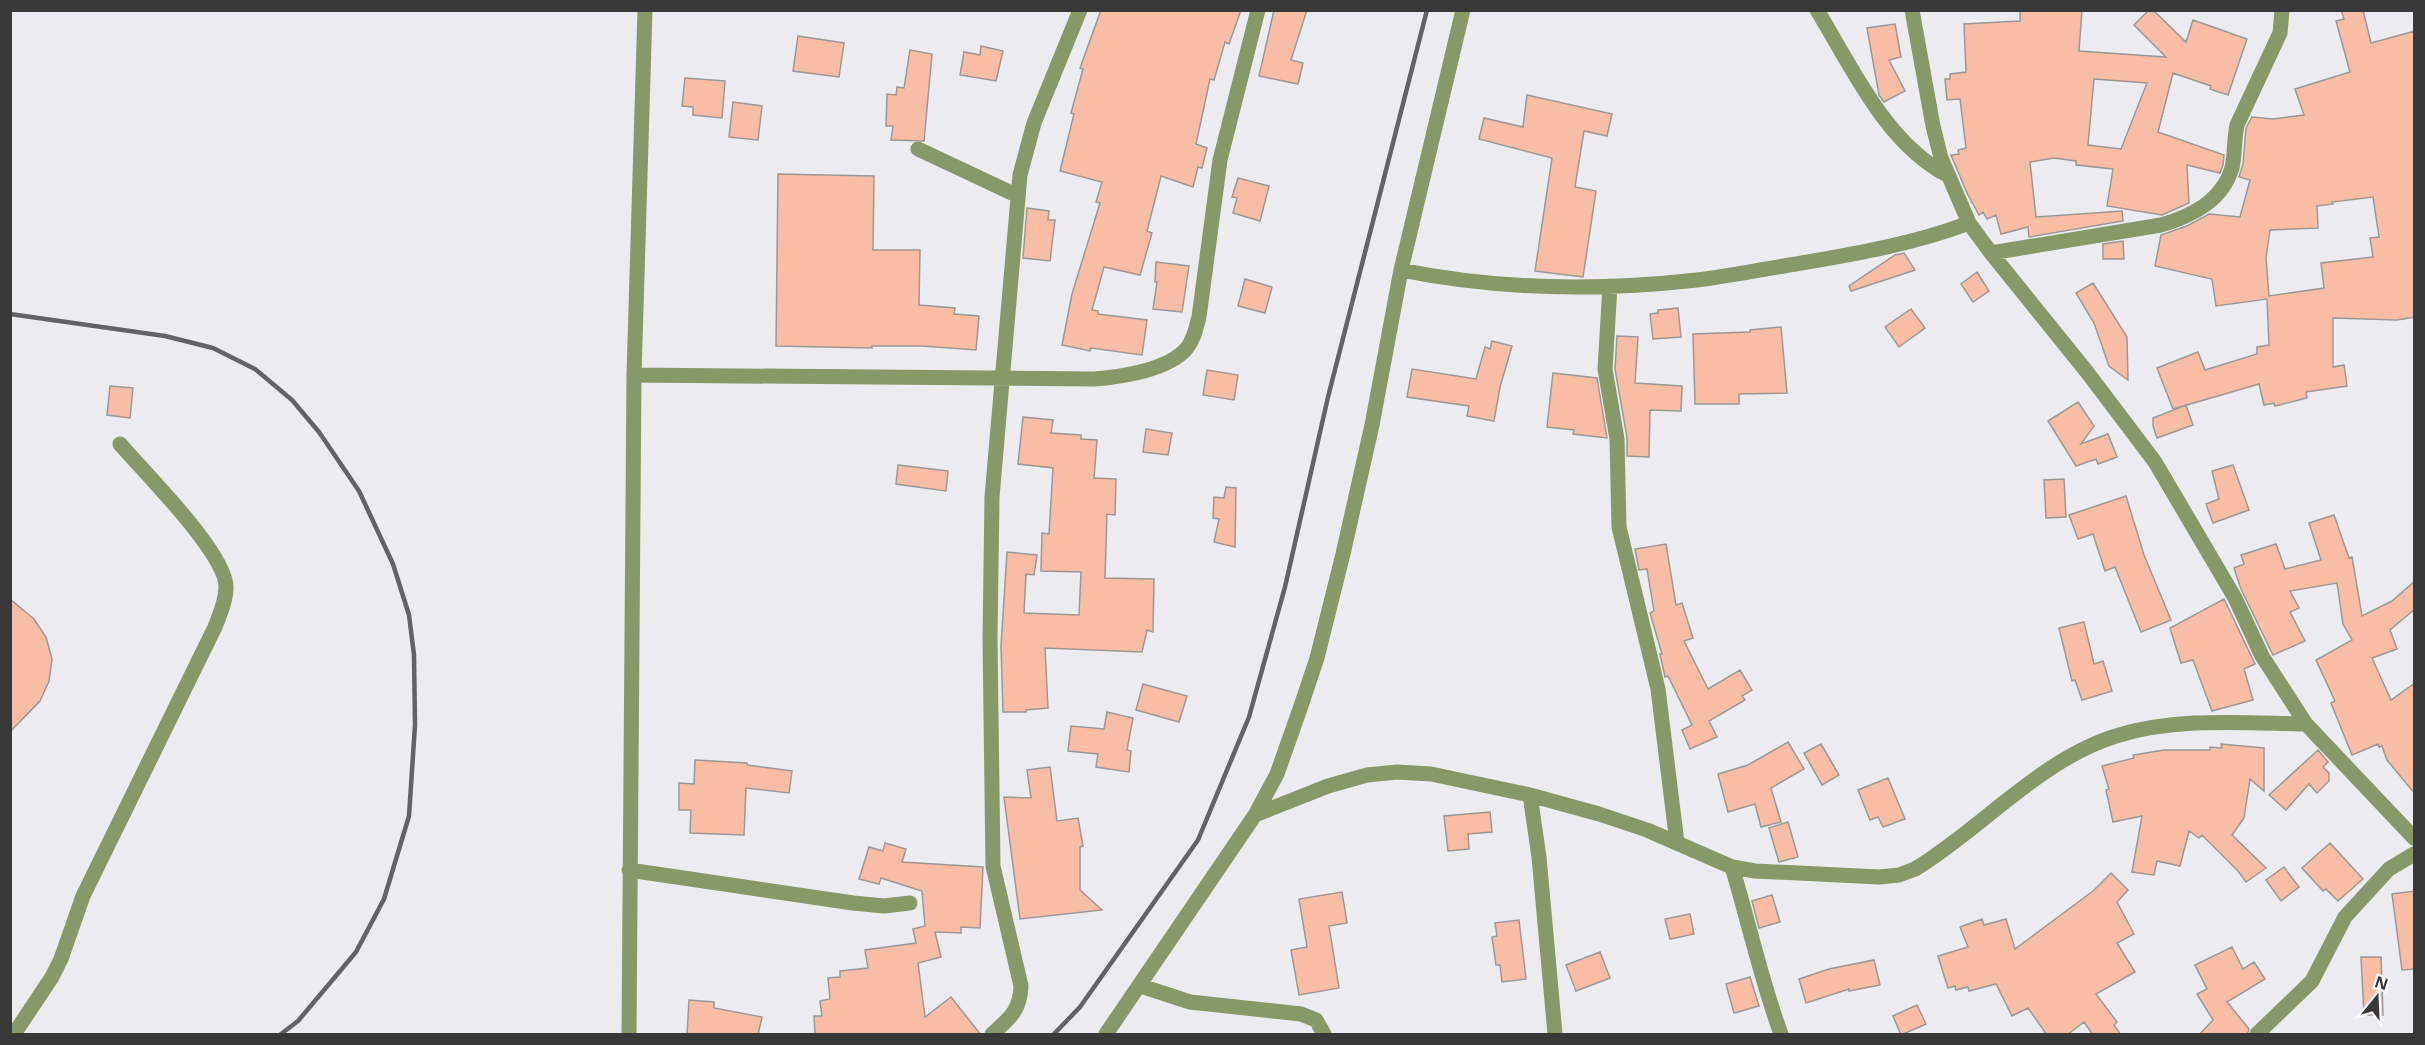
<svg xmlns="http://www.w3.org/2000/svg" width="2425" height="1045" viewBox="0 0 2425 1045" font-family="'Open Sans',sans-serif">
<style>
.building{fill:#f9bda5;stroke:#9d9896;stroke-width:1.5;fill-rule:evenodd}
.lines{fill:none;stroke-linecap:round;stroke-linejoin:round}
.minor{stroke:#879969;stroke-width:15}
.rail{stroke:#636365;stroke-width:4.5}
</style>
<rect width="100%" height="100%" fill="#ebebf0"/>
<path class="building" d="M1101 10H1241L1229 44 1225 42 1214 80 1210 79 1196 144 1207 148 1202 168 1198 167 1193 187 1161 176 1147 231 1152 233 1140 275 1104 267 1092 310 1098 311V314L1147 320 1142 355 1091 348 1090 351 1062 345 1072 294 1100 203 1096 202 1102 182 1060 171 1074 114 1071 113 1083 69 1080 68Z
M1274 10H1307L1291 60 1303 63 1298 84 1259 76Z
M2082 10 2079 51 2166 57 2134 25 2149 10H2153L2186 42 2193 20 2247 39 2228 95 2210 89 2211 86 2173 73 2158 132 2224 155 2223 165 2220 173 2187 165 2189 203 2162 215 2107 206 2113 169 2076 165V161L2054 158 2030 162 2036 217 2122 211 2123 221 2029 237 2028 227 2001 234 1996 215 1987 219 1983 212 1979 215 1967 193 1951 155 1959 154 1958 150 1966 148 1960 99 1947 100 1945 79H1950V74L1966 72 1964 24 2020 21V11ZM2094 79 2147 83 2121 149 2088 145Z
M2341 10H2363L2371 43 2415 31V317L2397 320 2333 318V367L2344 365 2347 386 2306 392 2307 398 2275 406 2274 403 2264 405 2259 384 2173 409 2157 368 2198 352 2205 370 2257 354V347L2269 345 2267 299 2216 306 2212 279 2155 266 2161 235 2187 226 2209 214 2240 217 2250 180 2239 177 2243 164 2246 128 2252 117 2273 119 2304 115 2295 89 2350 72 2336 21 2344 19ZM2373 197 2379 237 2370 238 2373 257 2321 263 2324 288 2269 296 2266 258 2270 230 2318 228 2317 206 2333 204 2332 202Z
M1895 24 1901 57 1889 60 1905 91 1884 102 1879 95 1867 28Z
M798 36 844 43 839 77 793 71Z
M981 46 1003 51 996 81 960 75 964 52 980 55Z
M910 50 932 54 924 141 891 140 893 126H886L887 94 896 95 897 87 904 88Z
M685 78 725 81 722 118 693 115V107L682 106Z
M1527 95 1612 114 1607 136 1584 131 1575 187 1596 191 1583 277 1535 271 1552 158 1479 139 1484 118 1523 127Z
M733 102 762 106 758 140 729 137Z
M778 174 874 176 873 250H920L919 305 955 308 954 314 979 316 976 350 922 346H872V348L776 346Z
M1238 178 1269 186 1260 221 1233 213 1237 198 1232 197Z
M1027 208 1049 211 1048 220H1055L1050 261 1023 258Z
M2123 241 2124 259H2103V244Z
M1904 253 1915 270 1851 291 1849 286 1895 255Z
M1156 262 1189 266 1182 312 1153 309 1157 282H1155Z
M1977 272 1989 291 1973 302 1961 284Z
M1245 279 1272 287 1265 313 1238 306Z
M2093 283 2127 337 2128 380 2109 366 2094 323 2076 293Z
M1678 308 1681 337 1653 339 1650 314 1658 313V310Z
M1911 309 1925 328 1899 347 1885 327Z
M1781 327 1787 393 1739 394V404H1695L1693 334 1750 332V330Z
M1617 336 1638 337 1635 383 1682 386 1681 411 1650 410 1649 457 1627 456V437L1615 369Z
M1492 341 1512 346 1500 387 1494 421 1467 416 1469 406 1407 397 1412 369 1476 379 1485 347 1490 349Z
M1207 370 1238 375 1234 400 1203 395Z
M1553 373 1597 378 1607 438 1573 434 1574 430 1547 427Z
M110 386 133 388 130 418 107 415Z
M2078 402 2094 426 2081 444 2108 434 2117 457 2098 464 2096 459 2076 466 2048 421Z
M2186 405 2193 425 2157 438 2153 426V418Z
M1023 417 1053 420 1051 433 1081 435V439L1097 440 1094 478 1116 479 1115 515 1107 514 1105 578 1154 579 1153 632 1147 630 1142 652 1045 648 1048 708 1026 710V712H1003L1001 646 1007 552 1037 555 1034 575 1026 574 1024 613 1079 615 1081 572 1041 571 1042 533 1049 534 1053 468 1018 464Z
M1146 429 1172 433 1168 455 1143 452Z
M898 465 948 471 946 491 896 484Z
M2233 465 2249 510 2213 523 2206 504 2219 499 2212 471Z
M2064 479 2066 517 2046 518 2044 480Z
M1226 487 1236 488 1235 547 1214 542 1219 519 1213 518 1214 497 1224 498Z
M2126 496 2144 555 2171 620 2141 632 2115 567 2105 571 2093 534 2078 539 2069 515Z
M2334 515 2349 558 2352 557 2362 616 2392 601 2415 581V609L2390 630 2397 649 2372 658 2391 700 2415 683V794L2387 760 2382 746 2379 747 2378 744 2352 755 2331 703 2335 701 2316 660 2352 640 2343 624 2337 583 2290 591 2299 608 2290 612 2305 641 2273 655 2241 589 2234 568 2244 564 2241 555 2276 544 2285 569 2321 560 2309 523Z
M1666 544 1676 605 1682 603 1693 638 1684 641 1708 689 1740 670 1752 690 1742 696 1745 700 1709 721 1717 737 1690 749 1682 730 1692 725 1668 676 1665 677 1660 654H1662L1650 613 1654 611 1647 569 1639 570 1635 549Z
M10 599 34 619 46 637 52 659 49 681 40 701 10 732Z
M2224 599 2255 664 2244 669 2253 700 2212 711 2193 660 2181 663 2170 628Z
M2084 622 2094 664 2103 661 2112 691 2082 700 2075 680 2072 681 2059 628Z
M1143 684 1187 696 1179 722 1136 710Z
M1107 712 1133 718 1127 750 1131 751 1129 772 1096 767 1098 754 1068 751 1071 726 1104 729Z
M1788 742 1804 769 1771 788 1781 822 1761 827 1755 804 1728 812 1718 774 1748 765Z
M1821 744 1839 775 1822 785 1804 753Z
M2221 744 2264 748V791L2250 779 2244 818 2232 835 2266 868 2246 882 2238 871 2202 835 2199 838 2189 831 2180 866 2157 861 2154 875 2132 872 2142 816 2113 822 2106 790 2109 789 2102 766 2134 758 2133 755 2164 750H2210V747L2222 748Z
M2318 750 2328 762 2323 767 2329 773V781L2317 793 2309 784 2286 810 2269 795Z
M695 760 747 763V765L792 771 789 793 746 788 744 835 690 833 691 810H679V783L694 784Z
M1050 767 1057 821 1078 818 1083 846 1080 847V890L1102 910 1020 919 1004 797 1031 798 1027 770Z
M1888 778 1905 819 1883 827 1878 817 1870 820 1858 790Z
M1490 812 1492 832 1468 834 1469 849 1448 851 1444 816Z
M1788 822 1798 857 1779 862 1769 828Z
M885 843 906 849 902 862 983 867 980 928 961 927V933L935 932 941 957 918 963 925 1017 951 997 981 1035H815L814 1016H822L820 1001 830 999 828 978 840 977V971L868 968 865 950 916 943 913 929 925 926 922 891 881 878 879 884 859 879 869 847 883 851Z
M2330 843 2363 879 2338 901 2326 889 2323 891 2302 868Z
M2284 867 2299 887 2281 901 2266 880Z
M2111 873 2128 890 2117 902 2134 934 2117 943 2135 972 2096 994 2117 1022 2114 1025 2121 1035H2093L2084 1022 2067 1035H2047L2028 1008 2012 1016 1996 984 1969 991 1968 987 1956 990 1955 986 1948 988 1938 956 1968 947 1960 927 1982 919 1984 925 2006 919 2015 949 2093 891Z
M2415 891V969L2402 970 2392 894Z
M1342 892 1347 923 1329 926 1339 988 1299 995 1291 950 1307 947 1299 899Z
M1772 895 1780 922 1759 928 1752 901Z
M1690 914 1694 934 1670 939 1665 919Z
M1519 920 1526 979 1502 982 1500 965H1496L1492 937 1497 936 1495 923Z
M2232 947 2243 969 2254 962 2265 979 2227 1002 2249 1029 2247 1035H2199L2213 1020 2197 994 2207 989 2195 965Z
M1600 952 1610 978 1576 991 1566 965Z
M2361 957H2381L2383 1015H2364Z
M1874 960 1880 985 1849 991V989L1806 1003 1799 979 1829 969Z
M1750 977 1759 1006 1734 1013 1726 984Z
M689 1000 714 1002V1008L762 1017 758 1035H687Z
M1917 1005 1926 1024 1901 1035 1893 1016Z"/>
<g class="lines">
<path class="minor" d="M1817 10C1852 67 1885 142 1947 175
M1912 10 1933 126 1941 158 1969 223 1991 253 2087 372 2155 462 2235 598 2262 656 2306 724 2414 838
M918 149 1016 195
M1991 253 2161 225C2192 216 2222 201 2232 168 2235 155 2234 139 2237 125L2280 33 2282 10
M1401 270C1499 290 1598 291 1697 280 1730 276 1763 269 1796 264 1854 254 1914 244 1969 223
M1610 286 1605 369 1617 439 1619 527 1658 689 1677 843
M634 375 1094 379C1121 377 1169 370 1187 348 1194 339 1196 328 1199 317L1220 160 1258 10
M1530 795 1539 857 1555 1034
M1255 815 1328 786 1367 775 1397 772 1431 774 1530 795 1599 814 1647 830 1732 867 1755 871 1879 877 1899 875 1915 869C1981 829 2041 759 2116 736 2176 717 2243 723 2306 724
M1732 867C1749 923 1761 980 1781 1034
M629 870 853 903 884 906 910 903
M1141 986 1190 1002 1301 1014 1316 1020 1324 1034
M14 1034 52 977 61 959 83 896 215 627C220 614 226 601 226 587 226 553 144 472 120 444
M629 1034 634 375 645 10
M992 1034C1010 1018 1020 1011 1021 986L993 866 990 638 992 497 1020 175 1034 123 1080 10
M1106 1034 1255 815 1277 774 1301 706 1317 658 1343 554 1372 425 1401 270 1463 10
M2257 1034 2312 981 2345 917 2389 869 2414 854"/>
<path class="rail" d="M10 314 165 336 213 348 255 369 292 400 319 432 359 491 393 564 409 615 414 655 415 725 409 816 384 899 356 952 298 1021 281 1034
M1054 1034 1080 1007 1198 840 1249 717 1285 587 1328 397 1427 10"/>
</g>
<rect width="2425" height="1045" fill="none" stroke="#383839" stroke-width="24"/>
<g transform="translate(2377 997) rotate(18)" stroke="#ffffff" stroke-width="4.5" paint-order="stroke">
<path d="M0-4.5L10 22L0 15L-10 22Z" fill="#383839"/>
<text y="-9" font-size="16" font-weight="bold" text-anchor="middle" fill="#383839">N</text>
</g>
</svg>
